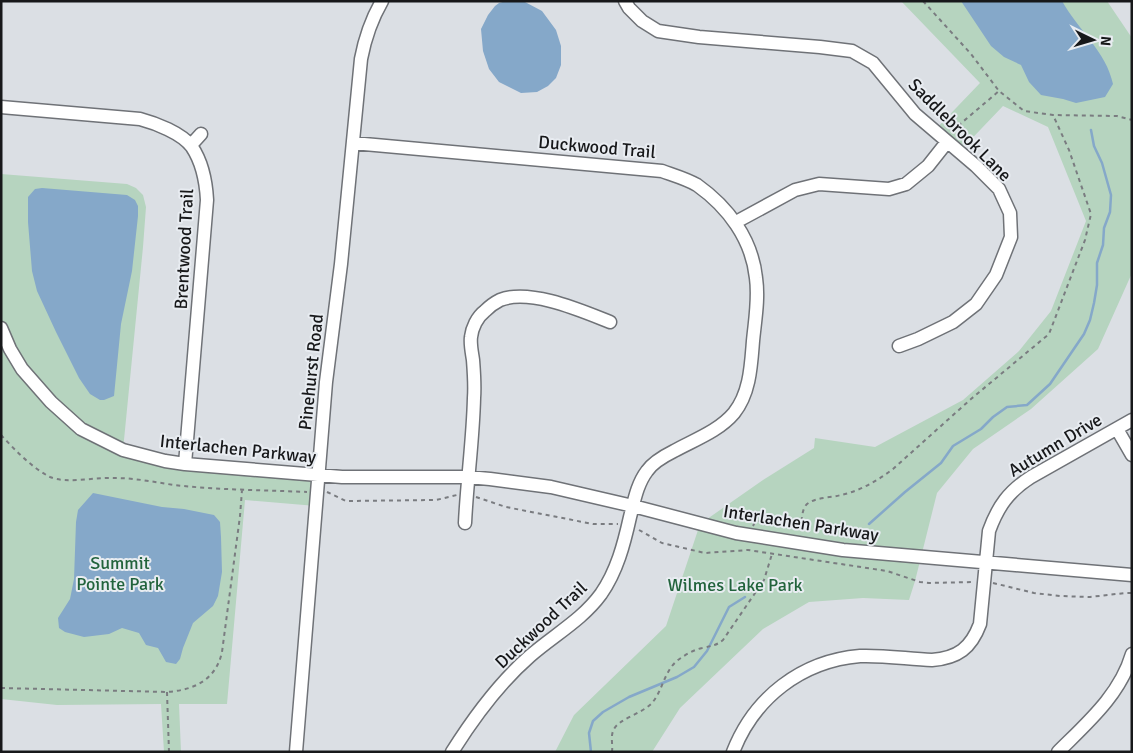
<svg xmlns="http://www.w3.org/2000/svg" width="1133" height="753" viewBox="0 0 1133 753" font-family="Signika,sans-serif">
<style>
.green{fill:#b6d4bf}
.water{fill:#85a8c9}
.lines{fill:none;stroke-linecap:round;stroke-linejoin:round}
.stream{stroke:#85a8c9;stroke-width:2.5}
.minor-casing{stroke:#6f7277;stroke-width:15}
.path{stroke:#7a7c80;stroke-width:2;stroke-dasharray:4 4;stroke-linecap:butt}
.minor{stroke:#fff;stroke-width:12}
.labels{text-anchor:middle;dominant-baseline:central;stroke-width:4;stroke-linejoin:round;paint-order:stroke}
.street-label{font-size:18px;fill:#17181a;stroke:#e8ecf1}
.park-label{font-size:18px;fill:#22633c;stroke:#e8ecf1}
</style>
<rect width="100%" height="100%" fill="#dbdfe4"/>
<path class="green" d="M901 1H1107L1132 38V273L1098 349 1031 409 973 449 937 493 915 581 909 600 863 598 809 602 763 629 680 708 652 752H555L574 715 666 626 700 524 763 480 814 448 815 438 875 447 963 400 1019 351 1051 311 1086 221 1048 127 1003 106 959 152 934 131 980 83Z
M1 174 127 184 136 188 143 195 146 207 143 247 123 450 318 475 316 506 245 500 227 704H179L181 752H164L161 704 57 705 1 699Z"/>
<path class="water" d="M506 1 525 2 542 11 556 30 561 46V65L556 78 548 86 537 92 521 93 499 82 489 69 483 51 481 29 488 15 495 6 499 3Z
M961 1H1062C1078 30 1106 51 1113 84L1105 97 1076 103 1063 99 1041 95 1029 82 1021 65 1004 57 991 46Z
M42 188 127 195 135 200 138 206V216L132 271 121 324 114 396 104 400H100L90 394 79 378 56 332 37 291 32 271 28 222V197L35 189Z
M93 493 162 507 184 509 214 515 220 522 221 537 222 572 218 596 213 606 193 623 183 648 180 659 176 664 166 662 158 648 146 645 139 633 122 628 109 634 84 637 65 632 59 628 58 618 70 599 74 579 76 522 78 510Z"/>
<g class="lines">
<path class="stream" d="M869 524 905 492 941 463 953 446 981 429 993 417 1007 407 1027 405 1050 384 1084 334 1090 320 1094 303 1097 285V263L1103 245 1104 228 1110 212 1111 195 1102 163 1094 146 1091 130
M591 752 589 733 593 721 603 712 629 697 677 677 694 667 707 651 729 607 745 597"/>
<g class="minor-casing">
<path id="minor" d="M625 1 629 8 642 21 658 31 699 37 820 47 852 51 873 63 915 114 976 166 999 189 1010 213 1011 237 996 275 976 304 953 322 918 339 899 346
M1 107 140 119C155 123 182 133 192 147 202 162 206 181 207 200L185 464
M353 143 662 171C673 175 687 179 697 185 728 207 752 239 756 278 759 299 755 320 753 341 751 366 750 393 734 413 719 431 694 440 674 451 664 456 653 462 647 471 637 484 634 502 630 517 624 544 617 571 601 594 582 620 554 635 530 656 499 683 474 717 452 752
M191 145 201 134
M736 222 795 190 819 184 889 189 906 184 928 166 947 142
M1 328 10 349 22 369 51 402 81 429 123 450 165 461 185 464 342 477H468L490 479 551 487 633 506 736 533 843 550 1132 575
M1117 429 1132 455
M465 523C467 481 473 440 474 398 475 385 474 373 473 360 472 353 470 344 471 337 472 328 477 317 485 311 489 307 494 303 500 300 530 288 582 311 610 322
M296 752 326 382 341 264 361 59C365 38 371 20 382 1
M733 752C754 698 801 661 860 656 883 655 908 659 932 660 958 658 971 648 980 624L989 531C998 506 1009 491 1031 477L1132 420
M1058 752C1087 723 1120 695 1132 654"/>
</g>
<path class="path" d="M923 1 971 54 999 91 1024 111 1053 115 1117 116 1132 120
M952 131 999 91
M1 435C15 450 32 468 50 477 66 484 96 477 114 478 135 478 154 482 174 485 218 490 263 490 307 492
M327 492 346 501 436 500 457 495
M476 497 506 507 593 524H618
M753 526 755 522 758 521 797 528 800 526C803 519 801 510 807 504 816 497 830 498 841 495 860 491 877 481 893 469L971 399 1049 334 1085 240 1091 214 1069 150 1053 115
M639 530 662 543 705 553 748 550 887 571 920 582 929 583 974 582
M993 583 1034 593 1060 596 1090 597 1125 593H1132
M1 688 167 692C194 690 216 680 222 652L240 516 242 490
M167 692 169 752
M612 752C613 744 610 736 614 729 619 719 643 713 652 703 663 690 664 671 678 660 685 655 693 650 702 648 710 646 716 646 723 640L764 580 772 554"/>
<use href="#minor" class="minor"/>
</g>
<g class="labels">
<g class="street-label">
<text transform="translate(960 130) rotate(45)">Saddlebrook Lane</text>
<text transform="translate(597 147) rotate(5)">Duckwood Trail</text>
<text transform="translate(184 249) rotate(-87)">Brentwood Trail</text>
<text transform="translate(311 372) rotate(-84)">Pinehurst Road</text>
<text transform="translate(1055 445) rotate(-31)">Autumn Drive</text>
<text transform="translate(238 449) rotate(6)">Interlachen Parkway</text>
<text transform="translate(801 523) rotate(9)">Interlachen Parkway</text>
<text transform="translate(541 625) rotate(-43)">Duckwood Trail</text>
</g>
<g class="park-label">
<text x="120" y="563">Summit<tspan x="120" dy="21">Pointe Park</tspan></text>
<text x="735" y="585">Wilmes Lake Park</text>
</g>
</g>
<rect width="1133" height="753" fill="none" stroke="#17181a" stroke-width="5"/>
<g transform="translate(1093 40) rotate(95)" stroke="#e8ecf1" stroke-width="4" paint-order="stroke">
<path d="M0-4L9 19L0 12L-9 19Z" fill="#17181a"/>
<text y="-8" font-size="14" font-weight="bold" text-anchor="middle" fill="#17181a">N</text>
</g>
</svg>
